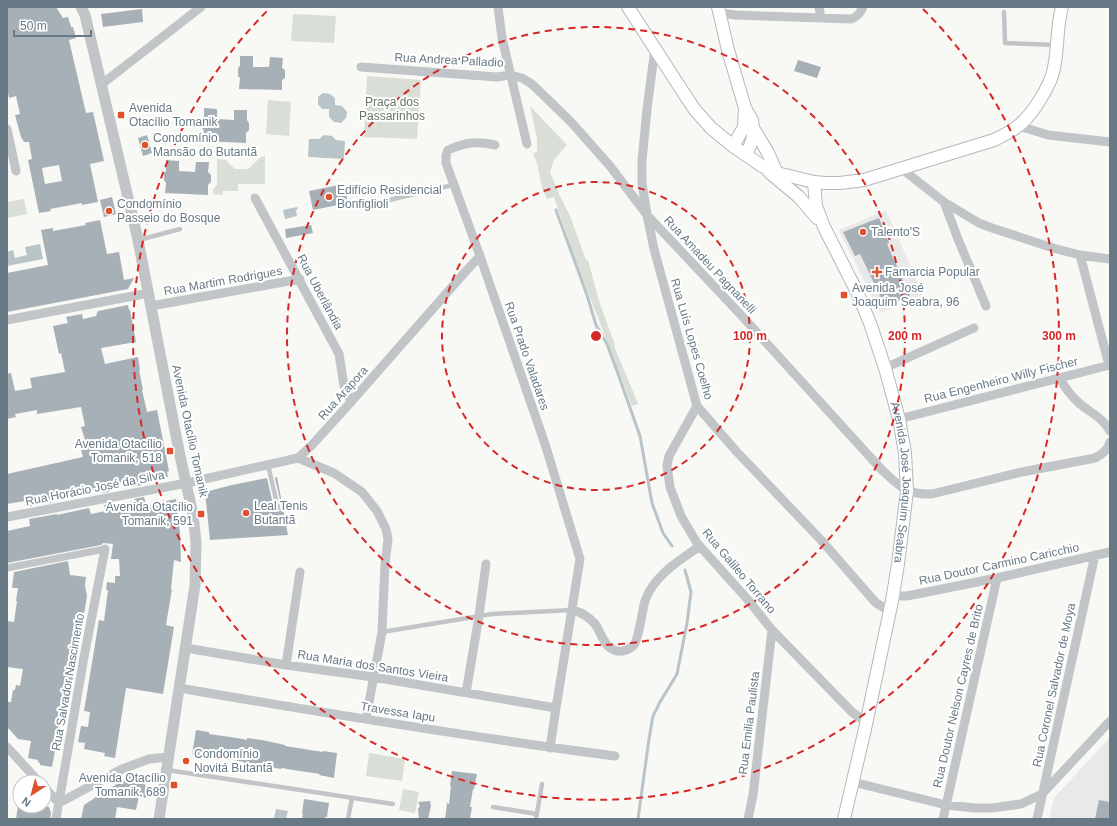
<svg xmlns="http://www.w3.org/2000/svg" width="1117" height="826" viewBox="0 0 1117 826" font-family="Arial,sans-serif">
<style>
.built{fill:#e8e9e8}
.green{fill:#d9ded6}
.water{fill:#b8c4c8}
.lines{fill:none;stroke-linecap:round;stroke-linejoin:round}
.stream{stroke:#b8c4c8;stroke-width:3}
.building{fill:#a7b0b6;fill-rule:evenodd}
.secondary-casing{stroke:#b3b9bd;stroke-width:14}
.service{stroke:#c1c5c8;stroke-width:4.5}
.pedestrian{stroke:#c1c5c8;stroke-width:7}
.minor{stroke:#c1c5c8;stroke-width:9}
.tertiary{stroke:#c1c5c8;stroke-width:11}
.secondary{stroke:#fff;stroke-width:12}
.ring{fill:none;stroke:#d62828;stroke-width:2;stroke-dasharray:7 5}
.poi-dot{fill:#df512d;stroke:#fff;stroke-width:1.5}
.labels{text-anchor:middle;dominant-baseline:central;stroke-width:4;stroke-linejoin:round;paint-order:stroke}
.street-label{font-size:12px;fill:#677985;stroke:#fff}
.park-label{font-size:12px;fill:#667762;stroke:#fff}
.poi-label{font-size:12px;fill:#677985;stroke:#fff;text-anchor:start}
.centre{fill:#d62828;stroke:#fff;stroke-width:2}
.ring-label{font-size:12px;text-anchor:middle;font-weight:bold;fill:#d62828;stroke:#fff;stroke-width:4;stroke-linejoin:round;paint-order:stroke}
</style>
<rect width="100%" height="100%" fill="#f8f8f5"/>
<path class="built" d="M886 210 923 295 880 313 839 230Z
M1110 737V819H1049L1054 798Z"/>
<path class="green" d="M293 14 336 16 334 43 291 41Z
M367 76 421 80 417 139 364 137Z
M268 100 291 102 289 136 266 134Z
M530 106 567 145 554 160 550 172 560 196 570 216 586 260H588L599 301 615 345 614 346C622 366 631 386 639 406L638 404 632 406 576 261 554 197 547 199 542 188 537 163 533 153 537 152V138Z
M265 156V184H238V191H223V195L213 194V189L217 185V159L226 160 235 169H248L261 157Z
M24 199 27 214 7 218V202Z
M369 753 405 759 402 781 366 776Z
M403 789 419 792 415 813 399 810Z"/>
<path class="water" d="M323 93 330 94 335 98V105L342 106 347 112 346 118 341 123 334 122 329 117V109H322L318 104V97Z
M324 135 332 136 336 140 345 141 344 159 308 157 309 139H319Z
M297 207 298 209 296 210 297 216 285 219 283 210Z
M40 244 43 259 7 266V252L13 250 15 258 27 255 25 247Z
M276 809 288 811 286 819 274 818Z"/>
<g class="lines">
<path class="stream" d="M556 210 587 295 596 325 607 344 617 371 640 436 652 503 663 533 672 546
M638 819 649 739 653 716 660 702 677 674 687 623 691 592 685 570"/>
</g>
<path class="building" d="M7 7H56L63 18 68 17 71 27H73L76 38 69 40 86 113 93 112 104 161 90 164 98 202 82 205V203L50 209 51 211 39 213 28 160 32 159 29 142H24L21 137 15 115 20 114 16 96 9 98 7 87ZM59 165 62 181 45 184 42 168Z
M142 9 143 22 103 27 101 14Z
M240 56H253V67H269L270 57 283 58 282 68 285 70V78L282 80V90L239 89 240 78 238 76V68L240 66Z
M798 60 821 67 817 78 794 71Z
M204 108 217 109V119L234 120V110H247V120L249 123V130L246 133V143L203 141 204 131 202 128V121L204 119Z
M147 135 152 153 143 156 138 138Z
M166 160 179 161V171L195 172 196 162H209L208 172 211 175V182L208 185V195L165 193 166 183 164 180V173L166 171Z
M344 184 348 203 313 210 309 191Z
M112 197 116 214 104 217 100 200Z
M879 218 889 243 887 244 910 296 885 306 860 254 855 256 843 232Z
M100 220 107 254 119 252 124 280 134 278 128 289 7 312V273L48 265 41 230 53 228V231L86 225 85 223Z
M311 225 313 233 286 238 285 229Z
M128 305 129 310H130L136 342 101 348 105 364 138 357 140 370H139L143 390H142L147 412 157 410 169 471 167 472 168 477 142 482V485L132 487 131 481 108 486 110 492 102 493 101 488 79 493 78 491 55 496 56 497 54 498V502L26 507 25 501 7 504V474L83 457 79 442 85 440 81 427 85 426 81 407 37 414V410L15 414 16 417 7 419V374L11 373 15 391 32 388 30 378 65 372 61 353 59 354 53 326 68 323 66 317 82 314 83 319 96 316 98 311Z
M277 477 288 535 210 540 205 492 232 485 267 478 274 509 276 511 278 512 281 510 282 508 275 478Z
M144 497 147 508 166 504V501L176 499 180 533 181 562 174 560 171 589H172L166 625 174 627 163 694 126 688 115 758 104 756 105 753 84 749 85 743 78 742 81 726 88 727 90 712 84 711 99 620 104 621 108 590H106L107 582 115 583V576H120L119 559H111L113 544 103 543 101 545 7 563V531L30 526 29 519 57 514V515L89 508 91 514 106 511 104 505 112 503V505L135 501 134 499Z
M68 561 70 575 86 577 85 586 87 596 76 662H70L68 677H73L69 701 64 700 56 737 63 739 62 746 56 745 52 767 40 765V763L38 762V760L28 758 31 741 18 739 9 729 7 728V702H11L13 690H15L16 685 20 686 23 669 7 667V621L14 622 17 601H16L18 588H12L14 572Z
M196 730 209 732V734L237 738 247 740V738L262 740 285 745V746L323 752V751L337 753 334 778 319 775 320 774 293 770 282 768 281 769 244 763V762L229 759 206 756V757L192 755Z
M452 771 477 774 474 789H473L470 807H472L470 819H445L447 803 449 804 451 786H450Z
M131 775 144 782 147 792 146 798 139 796 136 810 117 807 115 819H81L84 805 102 793 109 794V789Z
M304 799 329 803 327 817H325V819H302L303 814 302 813Z
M1099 800 1110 802V819H1095Z
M430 801 431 806 428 819H419L418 809 420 806 418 802Z
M18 806H44L49 807 51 813 50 819H16Z"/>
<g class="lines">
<g class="secondary-casing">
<g id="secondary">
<path d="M628 7 683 92 695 110 711 128 733 146 762 166 777 173 814 182 825 183H840L864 180 994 140C1002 136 1011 132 1018 126 1031 116 1044 95 1050 81 1053 75 1054 68 1055 62 1058 44 1057 25 1062 7"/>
<path d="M718 7 728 50 745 108 752 120 753 128V135L752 141 746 155"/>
<path d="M753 128 767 151 777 173"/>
<path d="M733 146 744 127 745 108"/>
<path d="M769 172 799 197 817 218"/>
<path id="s1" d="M814 182 816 206 824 227 857 292 870 323 885 368 899 419 905 453 907 491 898 564 892 601 865 729 844 819"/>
</g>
</g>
<path class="service" d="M1004 12 1005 43 1057 45
M389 200 453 185
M139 240 180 229
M268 465 278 508
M382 632 492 614 572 610
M167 770 393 804
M493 807 537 814
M348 819 352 798
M536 819 542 784"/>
<path class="pedestrian" d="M7 568 105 549"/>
<path class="minor" d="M498 7 502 38 527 144
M819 7 821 18
M720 13 736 15 851 19C857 17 860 14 863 7
M655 48 647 109 642 161V183L647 215 654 249 697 406 736 451 821 540 876 603 890 611
M361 67 497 77 510 75 522 78 527 81 533 85 571 122 610 166 647 215 741 315 881 469C899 486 906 495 932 494L1022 472 1095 458C1102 454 1108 450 1110 442
M102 84 201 7
M1019 126 1048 135 1110 142
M7 129 16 171
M495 145C476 141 466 142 448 150L446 156V163L480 256 545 444 580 559 556 708 550 748
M902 169 944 202 979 223 992 228 1053 248 1080 255 1110 259
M255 198 339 354 344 386 351 402
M944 202 958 239 986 306
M1080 255 1109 365
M151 306 300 279
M7 320 149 293
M885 368 974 328
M1060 378C1065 388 1071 396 1079 403 1091 413 1103 418 1110 431
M697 406 669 456 667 466 670 487 681 516 697 543 749 601 772 630 852 712 866 722
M899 419 1110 365
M298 458 334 473 362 492 377 511 386 529 388 539 385 564 382 632 366 719
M7 517 187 483 298 458 312 445 351 402 466 271 480 256
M892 596H907L997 578 1110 552
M572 610C581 612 589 617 595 624 601 632 604 647 614 650 621 653 629 650 634 645 639 638 642 611 645 601 653 576 680 560 700 546
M186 648 286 665 373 677 556 708
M286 665 300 572
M179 688C324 713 469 737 615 756
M466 693 479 616 486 564
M7 747 39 782
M853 782 946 805 975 808H992L1021 804 1042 794 1110 721
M44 787 59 803 122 769 149 759 168 757
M56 819 84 657 105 549
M748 819 753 795 772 630
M943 819 997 578
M1037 819 1095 555"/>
<path class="tertiary" d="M81 7 85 15 138 240 179 451 193 515 196 542 195 585 159 819"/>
<use href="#secondary" class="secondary"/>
</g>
<g class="ring">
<circle cx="596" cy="336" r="154"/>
<circle cx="596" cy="336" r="309"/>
<path d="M923 9A463 463 0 1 1 269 9"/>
</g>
<g class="poi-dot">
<rect x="117" y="111" width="8" height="8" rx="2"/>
<circle cx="145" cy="145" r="4"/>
<circle cx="329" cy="197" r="4"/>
<circle cx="109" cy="211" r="4"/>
<circle cx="863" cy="232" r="4"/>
<path d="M875 266h4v4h4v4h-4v4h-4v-4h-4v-4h4z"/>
<rect x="840" y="291" width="8" height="8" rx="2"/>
<rect x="166" y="447" width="8" height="8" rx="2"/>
<circle cx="246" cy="513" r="4"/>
<rect x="197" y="510" width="8" height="8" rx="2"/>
<circle cx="186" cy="761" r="4"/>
<rect x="170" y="781" width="8" height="8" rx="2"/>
</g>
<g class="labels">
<g class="street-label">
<text transform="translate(449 60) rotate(3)">Rua Andrea Palladio</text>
<text transform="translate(710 265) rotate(47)">Rua Amadeu Pagnanelli</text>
<text transform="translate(223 281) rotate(-10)">Rua Martim Rodrigues</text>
<text transform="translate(320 292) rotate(62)">Rua Uberlândia</text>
<text transform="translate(692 339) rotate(74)">Rua Luís Lopes Coelho</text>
<text transform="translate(527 356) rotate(71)">Rua Prado Valadares</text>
<text transform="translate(1001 380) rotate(-14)">Rua Engenheiro Willy Fischer</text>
<text transform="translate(343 393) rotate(-48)">Rua Arapora</text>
<text transform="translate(190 431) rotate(78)">Avenida Otacílio Tomanik</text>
<text stroke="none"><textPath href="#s1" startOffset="317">Avenida José Joaquim Seabra</textPath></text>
<text transform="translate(95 488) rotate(-11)">Rua Horácio José da Silva</text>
<text transform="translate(999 564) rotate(-12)">Rua Doutor Carmino Caricchio</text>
<text transform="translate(739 571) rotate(50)">Rua Galileo Torrano</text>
<text transform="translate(373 666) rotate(9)">Rua Maria dos Santos Vieira</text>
<text transform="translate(68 682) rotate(-80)">Rua Salvador Nascimento</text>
<text transform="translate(1054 685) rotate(-78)">Rua Coronel Salvador de Moya</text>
<text transform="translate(958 696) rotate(-77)">Rua Doutor Nelson Cayres de Brito</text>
<text transform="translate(398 712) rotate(9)">Travessa Iapu</text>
<text transform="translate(749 723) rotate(-83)">Rua Emilia Paulista</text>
</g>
<g class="park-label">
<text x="392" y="102">Praça dos<tspan x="392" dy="14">Passarinhos</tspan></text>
</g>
<g class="poi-label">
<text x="129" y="108">Avenida<tspan x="129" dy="14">Otacílio Tomanik</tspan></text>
<text x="153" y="138">Condomínio<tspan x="153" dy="14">Mansão do Butantã</tspan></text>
<text x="337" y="190">Edifício Residencial<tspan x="337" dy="14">Bonfiglioli</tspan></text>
<text x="117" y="204">Condomínio<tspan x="117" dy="14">Passeio do Bosque</tspan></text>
<text x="871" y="232">Talento'S</text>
<text x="885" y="272">Famarcia Popular</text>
<text x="852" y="288">Avenida José<tspan x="852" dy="14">Joaquim Seabra, 96</tspan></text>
<text x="162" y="444" text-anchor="end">Avenida Otacílio<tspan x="162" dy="14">Tomanik, 518</tspan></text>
<text x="254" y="506">Leal Tenis<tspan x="254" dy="14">Butantã</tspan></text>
<text x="193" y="507" text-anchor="end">Avenida Otacílio<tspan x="193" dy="14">Tomanik, 591</tspan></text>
<text x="194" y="754">Condomínio<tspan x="194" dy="14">Novitá Butantã</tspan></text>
<text x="166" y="778" text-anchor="end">Avenida Otacílio<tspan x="166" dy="14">Tomanik, 689</tspan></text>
</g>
</g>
<circle cx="596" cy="336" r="6" class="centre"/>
<g class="ring-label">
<text x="750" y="340">100 m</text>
<text x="905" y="340">200 m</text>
<text x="1059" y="340">300 m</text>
</g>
<rect width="1117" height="826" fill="none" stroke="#677985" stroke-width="16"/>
<g transform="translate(32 794) rotate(216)"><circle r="19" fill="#ffffff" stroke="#c2c9ce"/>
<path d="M0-3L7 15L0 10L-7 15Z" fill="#df512d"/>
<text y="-6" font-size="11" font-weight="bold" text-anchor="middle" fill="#677985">N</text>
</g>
<path d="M14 30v6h77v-6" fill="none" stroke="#677985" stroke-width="2"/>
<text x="20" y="30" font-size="12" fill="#677985" stroke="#ffffff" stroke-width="3" paint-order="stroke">50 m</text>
</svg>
